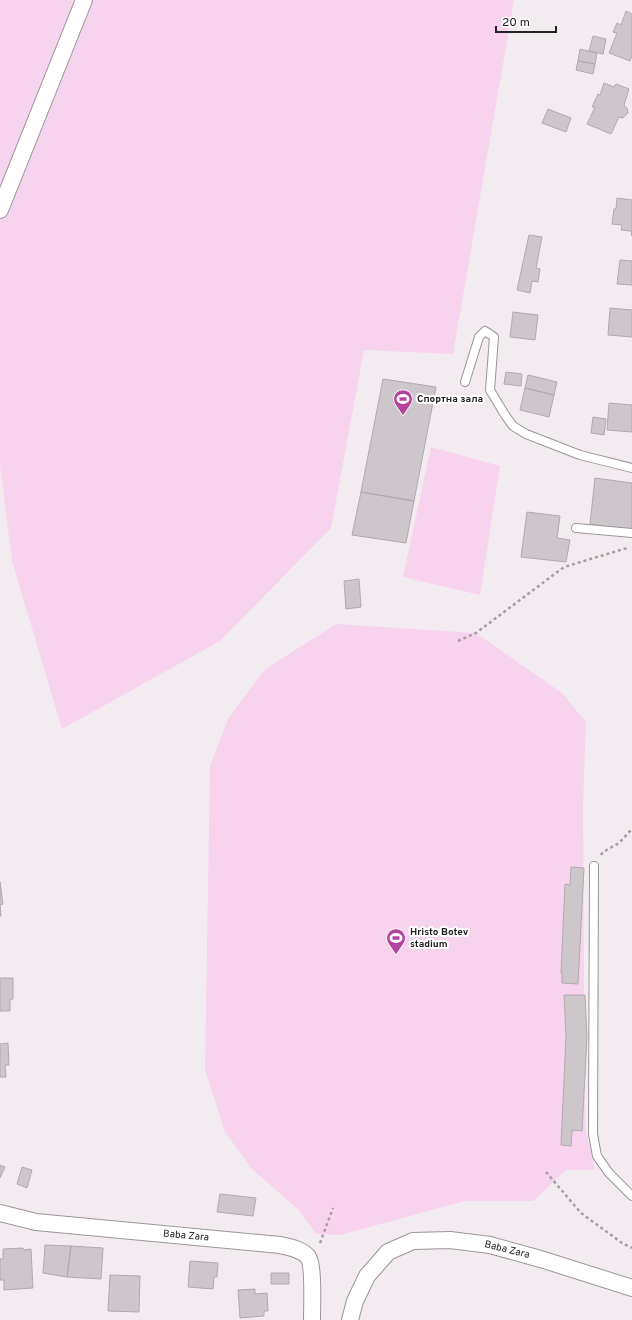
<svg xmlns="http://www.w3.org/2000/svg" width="632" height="1320" viewBox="0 0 632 1320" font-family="Overpass,sans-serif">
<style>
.green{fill:#f8d3ee}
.building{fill:#cdc6cb;stroke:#b0aaaf}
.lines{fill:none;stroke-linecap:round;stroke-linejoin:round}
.lane-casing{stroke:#9b9599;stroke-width:10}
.street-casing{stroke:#9b9599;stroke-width:18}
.path{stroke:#a49fa2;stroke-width:2.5;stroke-dasharray:3 3;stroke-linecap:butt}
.lane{stroke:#fff;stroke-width:8}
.street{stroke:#fff;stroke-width:16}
.labels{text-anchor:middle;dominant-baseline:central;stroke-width:4;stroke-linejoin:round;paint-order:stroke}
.poi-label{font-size:10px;font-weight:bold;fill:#232022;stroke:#fff;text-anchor:start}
.street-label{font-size:10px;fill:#232022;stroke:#fff}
</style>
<rect width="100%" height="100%" fill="#f2ecf0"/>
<path class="green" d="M0 0H514L453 354 364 350 331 528 220 641 62 729 12 561 0 466Z
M431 447 500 466 480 595 403 577Z
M336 624 476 633 562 693 586 722 583 805 585 1125 595 1170H566L533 1201H465L340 1235 316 1234 299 1210 252 1169 225 1132 205 1070 210 766 228 719 264 670Z"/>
<path class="building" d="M626 11 632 14V56L630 61 609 53 617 33 613 32 617 23 621 25Z
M593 36 606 39 603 54 589 51Z
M580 49 597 53 595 64 578 61Z
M578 61 595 64 593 74 576 70Z
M604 83 614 87 616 84 629 89 624 105 627 108 628 113 623 118 619 117 611 134 587 124 595 107H592L598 94 600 95Z
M548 109 571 118 566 132 542 123Z
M617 198 632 200V236L631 231 621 230 622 225 612 224 614 209H616Z
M529 235 542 237 536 268 540 269 538 282 532 281 530 293 517 290Z
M620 260 632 261V285L617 284Z
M610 308 632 310V337L608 335Z
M513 312 538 315 535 340 510 337Z
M506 372 522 374 521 386 504 384Z
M528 375 557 382 554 395 525 388Z
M383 379 436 387 414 501 361 492Z
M525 388 554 395 549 417 520 410Z
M609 403 632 405V432L607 430Z
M593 417 606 419 604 435 591 433Z
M595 478 632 483V530L590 524Z
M361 492 414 501 406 543 352 535Z
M527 512 560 516 557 538 570 540 566 562 521 557Z
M359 579 361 607 346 609 344 581Z
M571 867 584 868 578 984 562 983V973H561L565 884 570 885Z
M0 882 3 904 0 905 1 916H0Z
M0 978H13V999H10V1011H0Z
M564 995H585L587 1037 582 1131 572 1130 571 1146 561 1145 566 1036Z
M8 1043 9 1065H5L6 1077H0V1044Z
M0 1165 5 1167 0 1178Z
M22 1167 32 1170 27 1188 17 1184Z
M220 1194 256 1198 253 1216 217 1212Z
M45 1245 71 1246 67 1277 43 1273Z
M71 1246 103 1248 101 1279 67 1277Z
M23 1248 24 1250 31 1249 33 1288 4 1290V1280H0V1259H3V1249Z
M190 1261 218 1263 217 1277H214L213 1289 188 1287Z
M271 1273H289V1284H271Z
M110 1275 140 1276 139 1312 108 1311Z
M255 1289V1294L267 1293 268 1311H264V1316L240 1318 238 1290Z"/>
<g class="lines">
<g class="lane-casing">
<path id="lane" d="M465 382 479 337 485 331 494 337 490 390 505 415 513 426 526 434 580 455 632 468
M576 528 632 533
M594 866 593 1134 597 1156 609 1173 632 1196"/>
</g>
<g class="street-casing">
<path id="street" d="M0 210 84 0
M0 1213 36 1222 280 1245C288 1247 302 1249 308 1257 314 1265 312 1309 312 1320
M350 1320 355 1301 367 1276 388 1252 413 1241 450 1240 490 1245 544 1260 632 1288"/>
</g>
<path class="path" d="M458 641 476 633 564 567 627 548
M601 855 603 852 619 843 632 829
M546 1172 581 1213 622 1243 632 1248
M320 1243 333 1208"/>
<use href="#lane" class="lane"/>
<use href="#street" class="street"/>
</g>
<defs>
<g id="stadium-pin" transform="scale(1)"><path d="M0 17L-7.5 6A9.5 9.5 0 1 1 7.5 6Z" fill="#b4439f" stroke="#fff"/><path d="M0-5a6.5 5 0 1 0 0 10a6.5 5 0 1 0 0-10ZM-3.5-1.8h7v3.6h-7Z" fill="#fff"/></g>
</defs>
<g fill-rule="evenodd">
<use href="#stadium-pin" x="403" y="399"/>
<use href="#stadium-pin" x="396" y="938"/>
</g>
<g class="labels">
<g class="poi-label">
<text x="417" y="399">Спортна зала</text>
<text x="410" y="932">Hristo Botev<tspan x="410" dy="12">stadium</tspan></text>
</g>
<g class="street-label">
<text transform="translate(186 1236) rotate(5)">Baba Zara</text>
<text transform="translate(507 1250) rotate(14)">Baba Zara</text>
</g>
</g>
<path d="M496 26v6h60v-6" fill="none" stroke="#232022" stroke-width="2"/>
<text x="502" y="26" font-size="12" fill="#232022" stroke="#ffffff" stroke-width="3" paint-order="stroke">20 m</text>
</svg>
